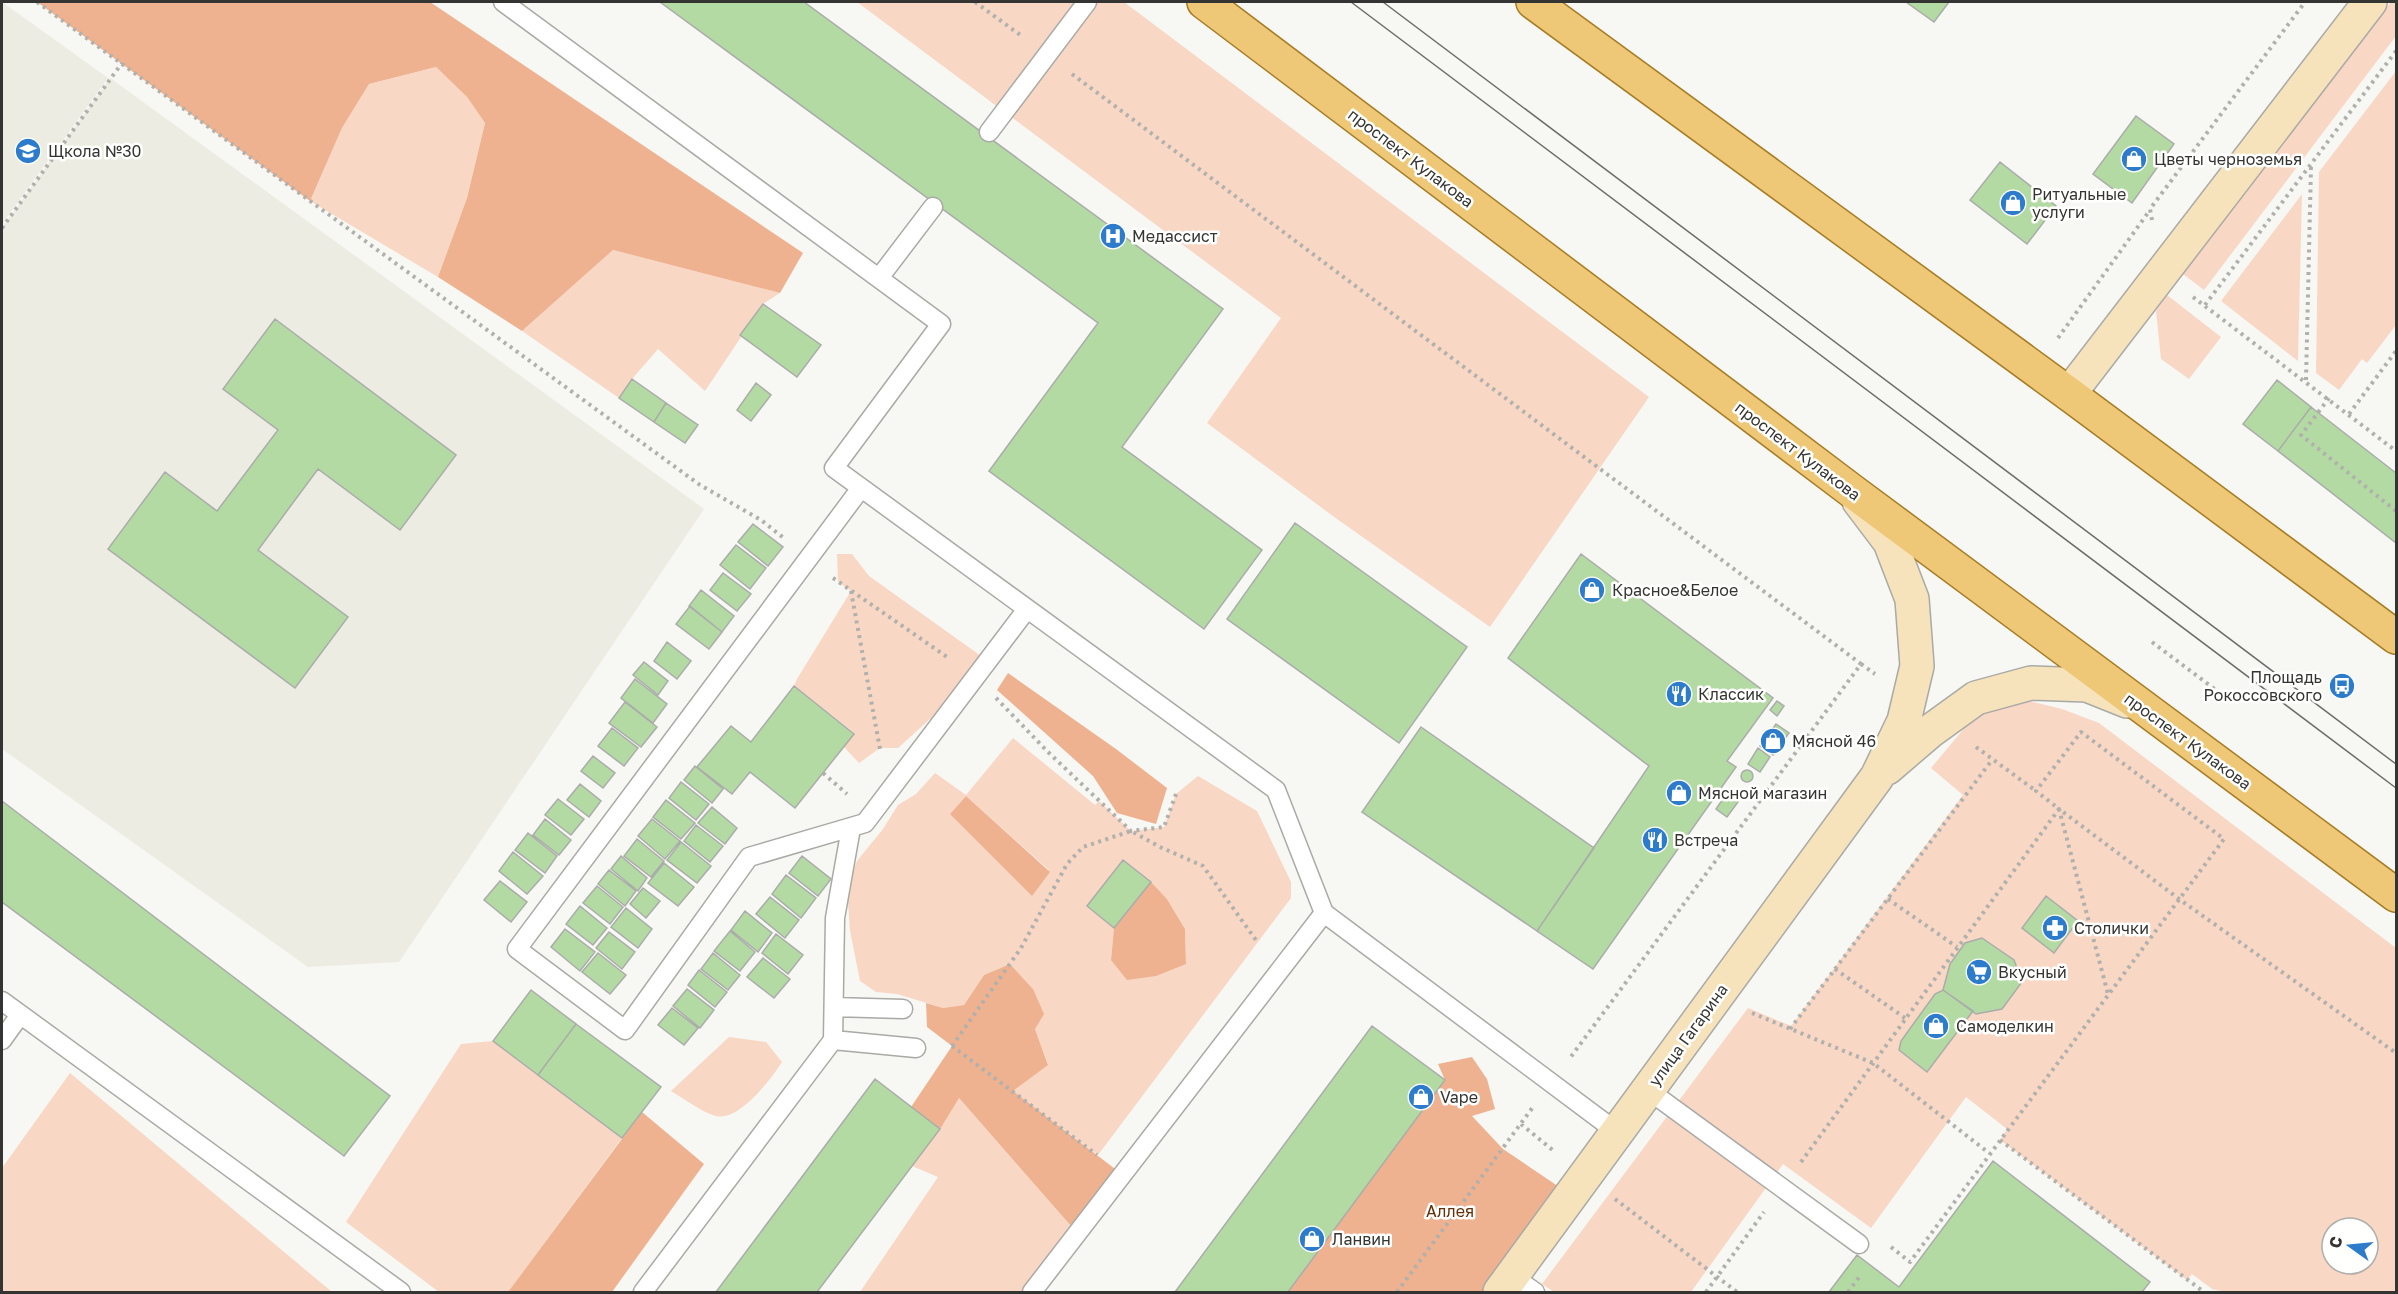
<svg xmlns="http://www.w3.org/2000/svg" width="2398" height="1294" viewBox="0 0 2398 1294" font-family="'Golos Text',sans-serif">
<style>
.built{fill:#ecece2}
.green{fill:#f9d7c5;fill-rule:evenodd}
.forest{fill:#eeb291}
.building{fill:#b4daa4;stroke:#aaacaa;stroke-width:1.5}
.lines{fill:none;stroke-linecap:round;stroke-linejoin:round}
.lane-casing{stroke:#a9a9a6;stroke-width:21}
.secondary-casing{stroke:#a9a9a6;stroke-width:36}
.primary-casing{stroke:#a57c24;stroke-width:36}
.path{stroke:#b0b0ac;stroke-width:4;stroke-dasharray:3 4.5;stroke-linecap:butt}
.lane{stroke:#fff;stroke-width:18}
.secondary{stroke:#f6e3bb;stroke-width:33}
.primary{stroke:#eec777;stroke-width:33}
.tram{stroke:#6c6c6a;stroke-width:1.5}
.labels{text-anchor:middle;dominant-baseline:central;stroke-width:5;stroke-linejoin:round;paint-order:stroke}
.poi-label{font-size:16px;fill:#343432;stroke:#fffffe;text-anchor:start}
.street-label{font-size:16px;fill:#343432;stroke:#fffffe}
.park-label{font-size:16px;fill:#652f09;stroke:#fffffe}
</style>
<rect width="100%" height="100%" fill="#f7f7f3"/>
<path class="built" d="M2 2 108 78 2 224Z
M110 78 704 509 399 962 308 967 2 749V228Z"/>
<path class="green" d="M857 2H1124L1649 397 1490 627 1337 519 1207 423 1281 318Z
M2391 2H2396V36L2204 290 2183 274Z
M436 67 467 97 485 123 467 198 438 277 310 201 342 128 369 84Z
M2396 71V325L2367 363 2362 359 2339 390 2316 373 2319 172Z
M2302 194 2298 361 2221 301Z
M613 250 780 293 763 304 705 391 658 349 632 379 619 398 522 331Z
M2167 295 2221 337 2189 379 2161 359 2156 311Z
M837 554H852L869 576 988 661 951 700 898 748H880L859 763 844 747 854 733 794 686 797 679 851 591 838 582Z
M1987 701H2029L2062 709 2099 723 2396 948V1292H2226L2212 1289 2192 1274 2187 1280 2000 1140 2007 1129 1966 1097 1871 1228 1783 1164 1691 1292H1554L1542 1284 1748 1008 1791 1026 1963 795 1931 768ZM2332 1228H2368V1264H2332Z
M1013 738 1095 805 1099 801 1131 831 1164 827 1176 794 1198 776 1257 811 1291 882V898L1098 1155 1013 1091 1048 1064 1035 1029 1033 989 1010 964 984 975 964 1005 943 1008 897 994 876 992 860 981 850 931 847 887 857 861 883 829 898 805 916 794 935 773 966 795ZM966 796 1050 871 950 814ZM1123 860 1151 882 1167 899 1185 929 1186 964 1111 960 1114 928 1087 906Z
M729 1037 766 1042 782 1062C772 1078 739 1122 716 1116 703 1113 683 1098 671 1091Z
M493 1041 622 1138 508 1292H439L346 1222 461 1044Z
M70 1073 332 1292H2V1168Z
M959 1098 1078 1234 1032 1292H860L938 1177 912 1166Z"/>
<path class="forest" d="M37 2H430L803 253 780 293 613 250 522 331 438 277 467 198 485 123 467 97 436 67 369 84 342 128 310 201Z
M1008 673 1116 749 1167 788 1156 824 1117 813 1093 776 997 690Z
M966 796 1050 872 1032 896 950 814Z
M1151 882 1167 899 1185 929 1186 964 1156 976 1127 980 1111 960 1114 928Z
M1010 964 1033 989 1044 1014 1035 1029 1048 1065 1013 1091 1123 1175 1078 1234 959 1098 940 1129 911 1107 952 1046 927 1027 926 1003 943 1008 964 1005 984 975Z
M1472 1057 1487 1079 1495 1109 1472 1116 1503 1149 1571 1195 1499 1292H1288L1445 1080 1438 1064Z
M642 1112 704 1164 612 1292H508Z"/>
<path class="building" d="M660 2H804L1223 309 1122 447 1262 550 1204 629 989 471 1098 323Z
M1906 2H1949L1934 22Z
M2136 116 2174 144 2132 203 2093 174Z
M2000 162 2056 206 2027 244 1970 200Z
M763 304 821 345 797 377 740 335Z
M275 319 456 455 400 530 318 469 258 550 348 617 295 688 108 549 165 472 217 511 278 430 223 389Z
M632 379 666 403 654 422 619 398Z
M2277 380 2311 407 2278 451 2243 424Z
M756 383 771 395 751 421 737 410Z
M666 403 698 425 685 443 654 422Z
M2311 407 2396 473V543L2278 451Z
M1295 523 1467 647 1399 743 1227 619Z
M753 524 783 547 768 566 738 542Z
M736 545 766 568 750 589 720 565Z
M1581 554 1773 698 1727 761 1736 767 1593 969 1537 931 1649 766 1508 658Z
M723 573 751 594 737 611 710 590Z
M701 590 734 616 722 632 689 606Z
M690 606 722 632 709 649 676 624Z
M667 642 691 661 677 679 654 661Z
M644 662 668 681 658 695 633 675Z
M635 679 667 704 653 723 621 698Z
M794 686 854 734 795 808 750 772 732 794 697 767 731 726 751 742Z
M1777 701 1784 706 1777 716 1770 710Z
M625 702 657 727 641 747 609 723Z
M1776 724 1789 733 1773 755 1760 746Z
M1421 727 1594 848 1537 931 1362 812Z
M612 728 638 748 624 766 598 746Z
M1758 748 1770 757 1760 772 1748 764Z
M593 756 615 773 603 788 581 771Z
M695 766 723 789 712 803 684 780Z
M1741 776a6 6 0 1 1 12 0a6 6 0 1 1-12 0Z
M681 782 709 804 696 820 669 798Z
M580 784 601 801 589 817 567 800Z
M1726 794 1738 802 1727 817 1716 809Z
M558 799 584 819 571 835 545 815Z
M666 800 695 823 681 839 653 817Z
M2 801 390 1096 344 1156 2 902Z
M712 807 737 828 725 844 698 823Z
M545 819 571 840 559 855 533 835Z
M652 819 680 841 665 859 638 836Z
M696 825 723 846 710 862 684 841Z
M528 833 557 856 545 873 515 850Z
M637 839 664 861 651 877 624 856Z
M681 842 711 866 697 883 667 860Z
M513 852 543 876 527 894 499 871Z
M621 856 647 878 638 891 611 869Z
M802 856 831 879 818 896 789 873Z
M1123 860 1151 882 1114 928 1087 906Z
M664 863 694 887 678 906 648 883Z
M609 870 636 891 625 906 598 884Z
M786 875 816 898 801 918 772 894Z
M500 881 527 902 511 922 484 900Z
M597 886 623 907 610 924 583 903Z
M643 888 660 901 646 918 630 904Z
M2046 896 2078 921 2054 953 2022 928Z
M770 897 799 920 785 938 756 914Z
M580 906 607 928 593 945 566 924Z
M626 908 652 929 638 948 611 927Z
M745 911 772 933 758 952 731 930Z
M565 929 595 952 580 971 551 947Z
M730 931 755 952 740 971 714 951Z
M609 932 635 952 622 969 596 948Z
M776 934 803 955 788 974 762 953Z
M1982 938 2014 960 2022 982 2002 1009 1976 1014 1943 990 1950 964 1965 943Z
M598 953 626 975 610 994 582 972Z
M713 953 740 975 728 990 701 969Z
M763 958 790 979 774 998 747 977Z
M699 970 727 992 715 1007 688 985Z
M687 989 714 1010 700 1028 673 1006Z
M531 990 576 1024 538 1075 493 1041Z
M1943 990 1973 1011 1927 1072 1899 1050 1901 1041 1935 994Z
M672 1008 698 1028 684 1045 658 1025Z
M576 1024 661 1087 622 1138 538 1075Z
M1372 1026 1445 1080 1288 1292H1175Z
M875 1079 940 1129 817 1292H716Z
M1993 1161 2150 1282 2142 1292H1829L1857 1255 1899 1287Z"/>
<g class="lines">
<g class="lane-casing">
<path id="lane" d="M503 2 941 324 834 468 1276 790 1324 913 1617 1132
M989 132 1087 2
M879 278 933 207
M861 488 517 949 625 1030 749 857 865 823 1027 609
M2 1001 401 1292
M834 1007 903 1009
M2 1040 20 1015
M833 1040 916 1048
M1648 1090 1859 1244
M1512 1276 1535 1292
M643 1292 833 1040 835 918 851 828
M1032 1292 1324 913"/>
</g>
<g class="secondary-casing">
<path id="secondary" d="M2069 394 2370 2
M1887 768 1929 732 1976 698 2031 683 2087 685 2127 701
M1500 1292 1877 777 1904 721 1917 666 1912 599 1890 542 1859 501"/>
</g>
<g class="primary-casing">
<path id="primary" d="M1204 2 1852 491 2396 895
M1533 2 2069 394 2396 637"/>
</g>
<path class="path" d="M37 2 700 485 761 520 785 539
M975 2 1023 37
M1072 74 1861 664 1570 1058
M2152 220 2150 209 2305 2
M2 228 122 63
M2193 297 2396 451
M2205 305 2396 51
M2058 338 2150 210
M2306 380 2311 166
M2329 398 2301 435 2396 511
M2349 414 2396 351
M833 578 950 659
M851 591 880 749
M2152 642 2220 693
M1861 664 1875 674
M996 698 1048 752 1131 831 1164 827 1176 794
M1976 747 2036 791
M823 773 847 794
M1888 899 1957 947
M1835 969 1905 1018
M1752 1013 1873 1063 1989 1153
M1790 1029 1992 760
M952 1046 1021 948 1067 864 1083 847 1131 831 1160 847 1203 866 1258 943
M952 1046 1097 1155
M1521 1124 1555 1152
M2000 1140 2204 1292
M1801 1162 2059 809 2179 899 2396 1053
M1615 1199 1737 1292
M1891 1247 1910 1262 2224 839 2081 732 2036 791 2059 809 2108 994
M1397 1292 1533 1107
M1706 1292 1764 1212
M1848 1292 1860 1276"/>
<use href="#lane" class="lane"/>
<use href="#secondary" class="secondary"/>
<use href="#primary" class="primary"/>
<path class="tram" d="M1351 2 2396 788
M1383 2 2396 764"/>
</g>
<defs>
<g id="school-disc" transform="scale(1.35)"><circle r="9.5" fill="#2c7ccb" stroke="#fffffe"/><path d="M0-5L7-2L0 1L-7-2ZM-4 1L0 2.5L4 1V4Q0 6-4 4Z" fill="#fff"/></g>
<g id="shop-disc" transform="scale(1.35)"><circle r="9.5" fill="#2c7ccb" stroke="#fffffe"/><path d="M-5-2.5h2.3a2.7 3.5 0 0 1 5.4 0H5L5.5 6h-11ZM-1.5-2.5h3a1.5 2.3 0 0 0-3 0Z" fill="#fff"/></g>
<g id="hospital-disc" transform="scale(1.35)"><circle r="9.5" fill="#2c7ccb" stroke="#fffffe"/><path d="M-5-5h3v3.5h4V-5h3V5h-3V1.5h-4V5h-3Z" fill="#fff"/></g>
<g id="bus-disc" transform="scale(1.35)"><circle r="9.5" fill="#2c7ccb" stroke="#fffffe"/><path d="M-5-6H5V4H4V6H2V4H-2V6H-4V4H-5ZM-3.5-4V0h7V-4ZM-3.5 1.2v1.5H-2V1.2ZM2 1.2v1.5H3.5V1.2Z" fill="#fff"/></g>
<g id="restaurant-disc" transform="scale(1.35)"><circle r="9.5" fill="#2c7ccb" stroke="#fffffe"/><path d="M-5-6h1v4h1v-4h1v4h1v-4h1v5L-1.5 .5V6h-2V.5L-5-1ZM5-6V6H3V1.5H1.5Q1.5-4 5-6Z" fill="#fff"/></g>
<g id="pharmacy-disc" transform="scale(1.35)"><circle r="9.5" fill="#2c7ccb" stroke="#fffffe"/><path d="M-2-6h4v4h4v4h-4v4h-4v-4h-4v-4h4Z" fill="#fff"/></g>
<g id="supermarket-disc" transform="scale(1.35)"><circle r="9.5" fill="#2c7ccb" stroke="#fffffe"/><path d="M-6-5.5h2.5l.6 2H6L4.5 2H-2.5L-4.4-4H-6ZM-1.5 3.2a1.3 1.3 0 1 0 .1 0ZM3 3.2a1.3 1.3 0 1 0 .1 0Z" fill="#fff"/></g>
</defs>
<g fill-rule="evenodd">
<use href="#school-disc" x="28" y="151"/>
<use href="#shop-disc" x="2134" y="159"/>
<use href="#shop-disc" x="2013" y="203"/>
<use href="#hospital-disc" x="1113" y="236"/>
<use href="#shop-disc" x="1592" y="590"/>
<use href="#bus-disc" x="2342" y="686"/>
<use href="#restaurant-disc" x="1679" y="694"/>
<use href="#shop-disc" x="1773" y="741"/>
<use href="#shop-disc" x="1679" y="793"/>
<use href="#restaurant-disc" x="1655" y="840"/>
<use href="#pharmacy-disc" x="2055" y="928"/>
<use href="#supermarket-disc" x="1979" y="972"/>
<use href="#shop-disc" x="1936" y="1026"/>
<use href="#shop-disc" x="1421" y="1097"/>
<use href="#shop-disc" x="1312" y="1239"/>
</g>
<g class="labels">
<g class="poi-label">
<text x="48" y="151">Щкола №30</text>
<text x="2154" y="159">Цветы черноземья</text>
<text x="2032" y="194">Ритуальные<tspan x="2032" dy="18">услуги</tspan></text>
<text x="1132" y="236">Медассист</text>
<text x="1612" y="590">Красное&amp;Белое</text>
<text x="2322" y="677" text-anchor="end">Площадь<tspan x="2322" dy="18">Рокоссовского</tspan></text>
<text x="1698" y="694">Классик</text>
<text x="1792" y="741">Мясной 46</text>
<text x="1698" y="793">Мясной магазин</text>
<text x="1674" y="840">Встреча</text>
<text x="2074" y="928">Столички</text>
<text x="1998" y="972">Вкусный</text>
<text x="1956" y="1026">Самоделкин</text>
<text x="1440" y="1097">Vape</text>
<text x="1332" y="1239">Ланвин</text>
</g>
<g class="street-label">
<text transform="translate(1411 158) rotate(37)">проспект Кулакова</text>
<text transform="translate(1798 451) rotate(37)">проспект Кулакова</text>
<text transform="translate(2188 741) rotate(36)">проспект Кулакова</text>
<text transform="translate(1688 1035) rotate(-54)">улица Гагарина</text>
</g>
<g class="park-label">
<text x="1450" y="1211">Аллея</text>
</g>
</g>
<rect width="2398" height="1294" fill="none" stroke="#343432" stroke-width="6"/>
<g transform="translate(2350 1246) rotate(285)"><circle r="28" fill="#fffffe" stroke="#aeaeac" stroke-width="1.5"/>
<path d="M0-4.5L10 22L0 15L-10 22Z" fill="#2c7ccb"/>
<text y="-9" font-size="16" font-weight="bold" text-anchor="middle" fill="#343432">С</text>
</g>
</svg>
